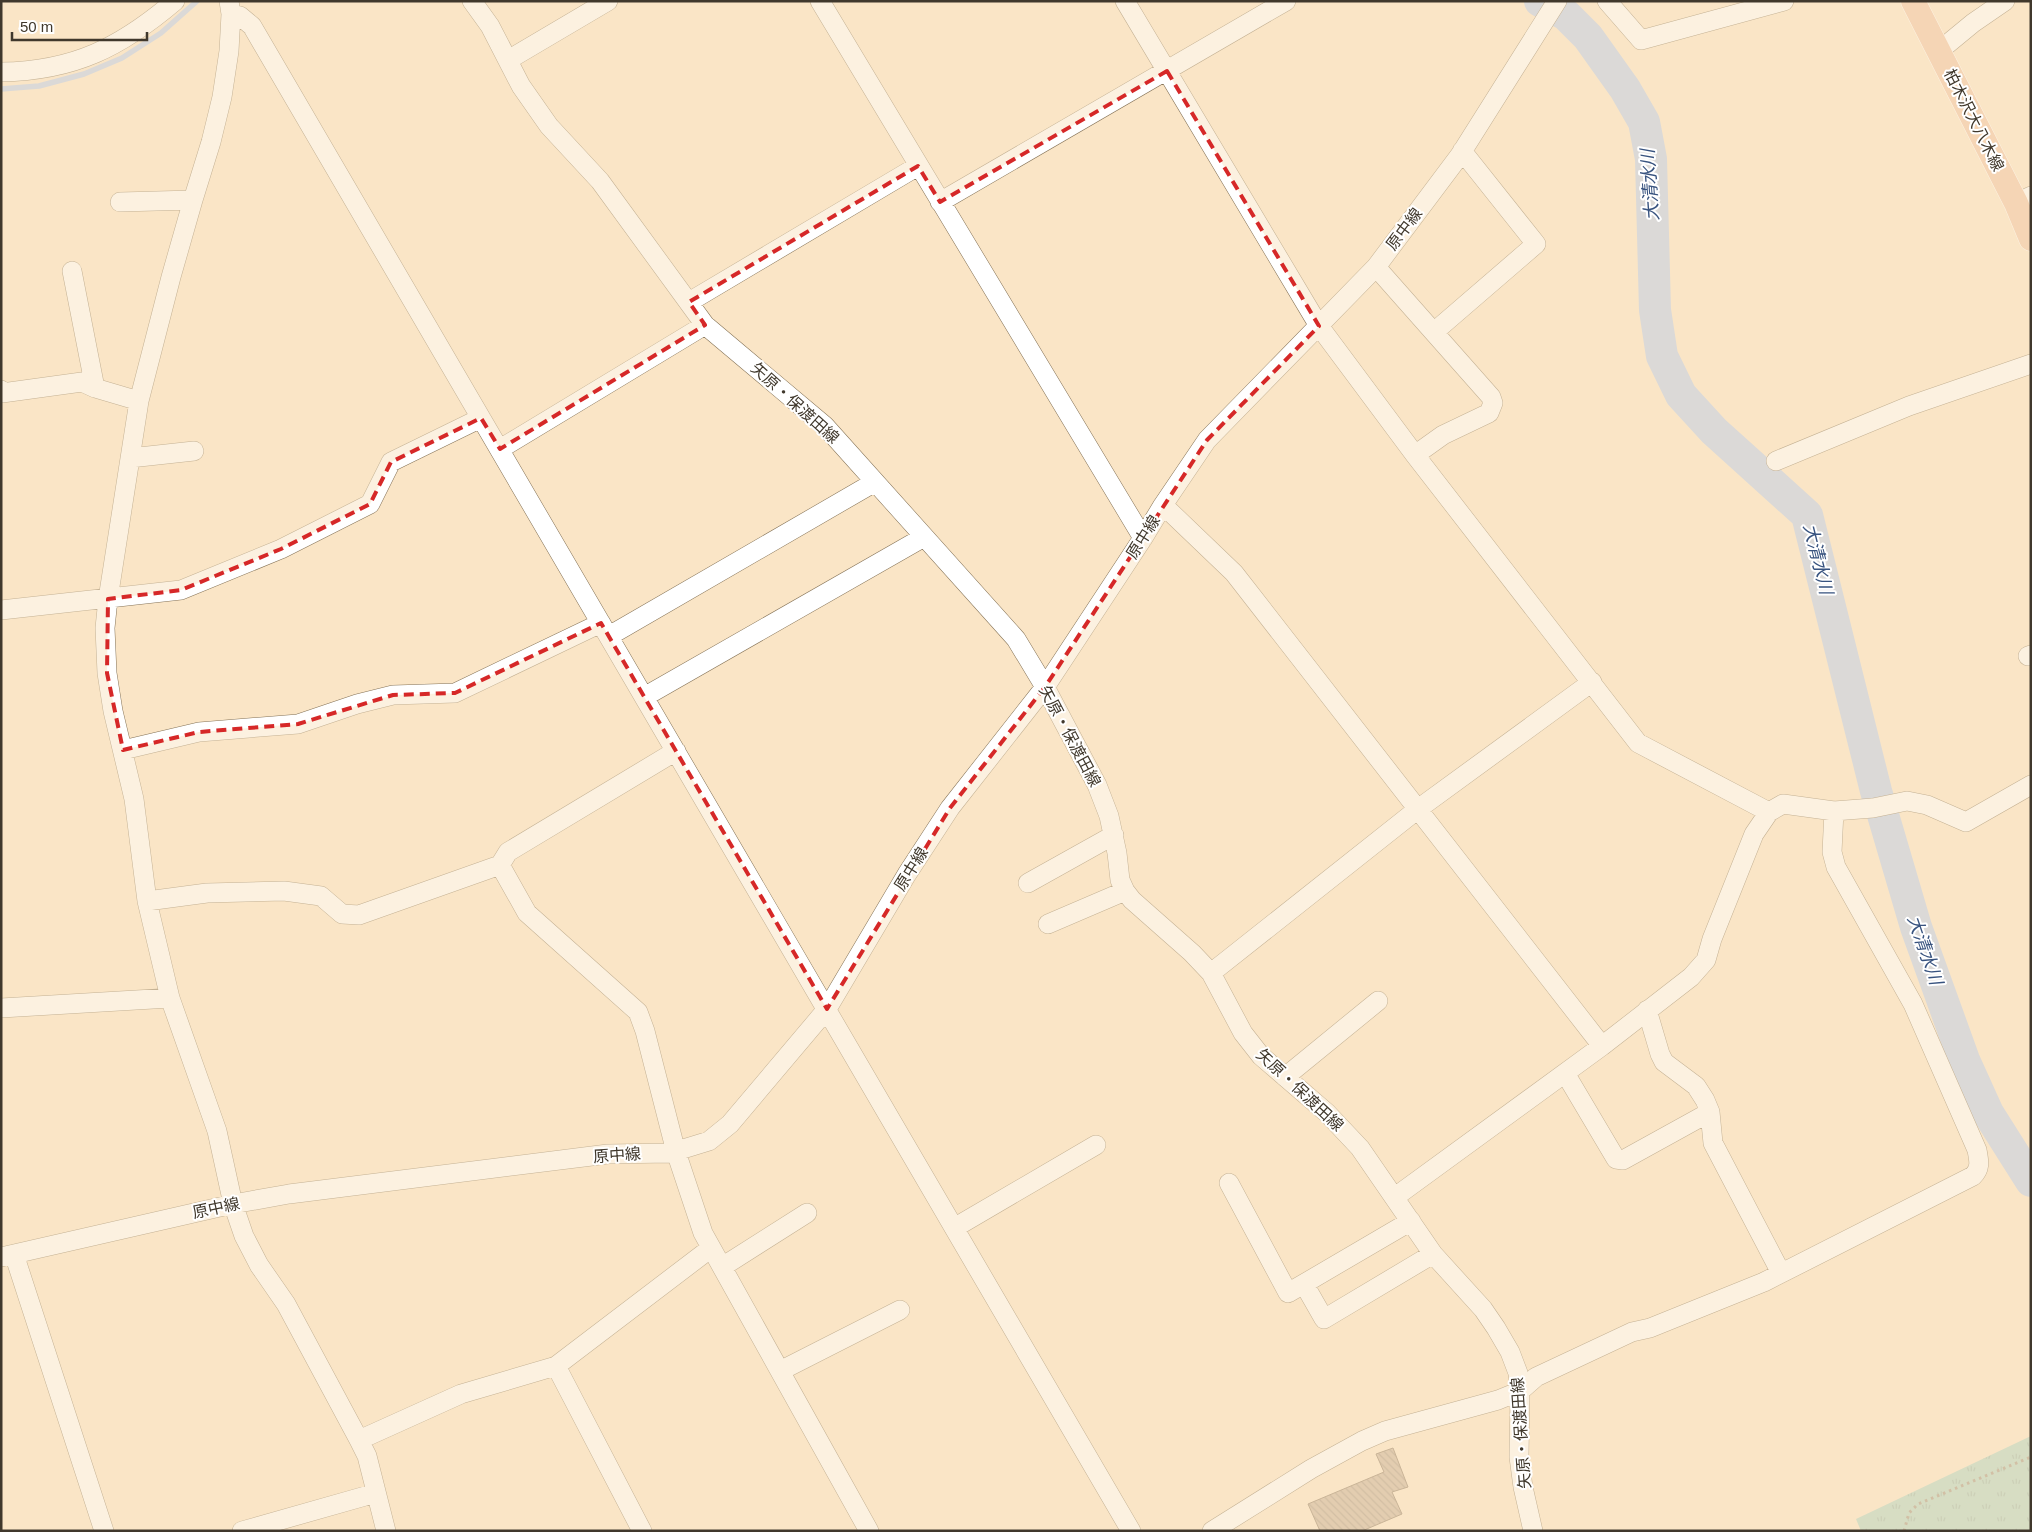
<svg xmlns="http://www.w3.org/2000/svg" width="2032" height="1532" viewBox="0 0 2032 1532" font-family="Arial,'Noto Sans JP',sans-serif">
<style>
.park{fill:url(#park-tufts)}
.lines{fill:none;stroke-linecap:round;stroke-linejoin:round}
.stream{stroke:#b6caeb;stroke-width:5.5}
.river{stroke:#b6caeb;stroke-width:32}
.building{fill:url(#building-back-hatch);stroke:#90795f}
.minor-casing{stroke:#857357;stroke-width:20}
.major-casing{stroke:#fff;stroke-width:25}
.path{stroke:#a2937d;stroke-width:3;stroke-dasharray:2.5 4;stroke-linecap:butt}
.minor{stroke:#fff;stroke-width:19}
.major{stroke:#efc0a0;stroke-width:24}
.marked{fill:none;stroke:#d62828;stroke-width:4;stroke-dasharray:10 6;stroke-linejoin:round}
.labels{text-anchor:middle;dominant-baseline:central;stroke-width:4;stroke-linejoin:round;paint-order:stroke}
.street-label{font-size:16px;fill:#40382c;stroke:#fff}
.water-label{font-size:18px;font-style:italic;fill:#38537f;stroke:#fff}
</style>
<defs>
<pattern id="park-tufts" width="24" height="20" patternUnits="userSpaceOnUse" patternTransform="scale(1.25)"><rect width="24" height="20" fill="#add2bf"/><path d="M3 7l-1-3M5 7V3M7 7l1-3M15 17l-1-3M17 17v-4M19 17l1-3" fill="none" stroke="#96b5a4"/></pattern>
<pattern id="building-back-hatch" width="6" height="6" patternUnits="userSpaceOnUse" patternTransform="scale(1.25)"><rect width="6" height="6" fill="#c8b095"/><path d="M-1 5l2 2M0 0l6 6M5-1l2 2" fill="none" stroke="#a4907a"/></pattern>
</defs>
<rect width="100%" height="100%" fill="#fae5c6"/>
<path class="park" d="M2031 1436V1531H1861L1856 1519Z"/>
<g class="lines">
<path class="stream" d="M1 89 39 86 84 74 122 58 161 33 197 1"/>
<path class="river" d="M1540 1 1566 15 1588 37 1625 89 1644 122 1651 159 1655 310 1662 356 1681 395 1714 431 1807 515 1876 791 1916 927 1964 1060 1988 1113 2031 1181"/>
</g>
<path class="building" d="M1393 1448 1408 1487 1392 1492 1402 1514 1362 1531H1320L1308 1504 1384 1472 1376 1454Z"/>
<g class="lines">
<g class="minor-casing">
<path id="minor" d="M229 1 231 14 229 51 222 97 211 142 193 200 171 277 139 401 108 599 105 628 107 673 113 711 134 799 147 901 170 998 217 1131 233 1204 244 1236 259 1265 286 1304 359 1440 367 1456 386 1531
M472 1 490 26 521 86 549 126 600 181 705 325 825 426 1016 639 1045 687 1097 785 1109 816 1117 853 1120 880 1125 891 1132 900 1192 953 1211 973 1243 1033 1261 1056 1327 1113 1360 1148 1433 1254 1483 1309 1496 1328 1510 1352 1518 1373 1520 1391 1519 1457 1523 1487 1533 1531
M820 1 1143 538
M1125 1 1319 326 1415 455 1638 743 1769 812
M1607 1 1641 40 1784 1
M231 14 240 16 252 26 1131 1531
M1939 51 1973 23 2005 1
M508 60 608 1
M1 72C74 71 121 47 175 1
M120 202 193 200
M940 202 1286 1
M2016 203 2031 196
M1376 267 1491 397 1493 403 1489 413 1443 435 1415 455
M72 271 95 388
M689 302 918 166
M1434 332 1536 244 1462 151
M1 390 2 393 82 382 95 388 139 401
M500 449 705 325
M130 458 194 451
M1776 461 1909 406 2031 364
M1163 505 1234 573 1602 1046
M1 610 181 590 281 549 370 504 391 462 481 418
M609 636 875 482
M2028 656 2031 655
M644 697 924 537
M123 750 199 732 298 724 357 704 393 695 455 693 601 623
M500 865 527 913 638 1012 645 1031 676 1152 703 1233 869 1531
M1028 883 1114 835
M147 901 207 893 284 891 321 896 342 914 359 915 500 865 508 852 676 751
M1048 924 1125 891
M1211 973 1418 809 1592 682
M1 1008 170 998
M1647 1010 1660 1054 1664 1062 1696 1086 1705 1100 1710 1112 1713 1143 1781 1273
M1565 1073 1616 1159 1623 1160 1710 1112
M1285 1077 1378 1001
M1229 1183 1288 1293 1411 1221
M1395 1197 1602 1046 1691 977 1706 960 1712 939 1754 834 1769 812 1783 804 1834 811 1873 808 1907 801 1927 805 1966 822 2031 785
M954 1228 1096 1145
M14 1254 104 1531
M1 1257 233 1204 289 1194 608 1154 670 1153 709 1141 730 1124 827 1009 907 874 950 808 1045 687 1143 538 1163 505 1207 440 1376 267 1460 155 1557 1
M722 1267 807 1213
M1304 1284 1324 1319 1433 1254
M556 1366 642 1531
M780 1371 900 1310
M359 1440 461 1394 556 1366 711 1248
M242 1531 376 1493
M1212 1531 1311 1469 1362 1441 1385 1431 1498 1400 1520 1391 1536 1377 1632 1332 1650 1328 1764 1282 1973 1176C1981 1168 1979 1161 1977 1150L1913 1004 1836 867 1832 852 1834 811"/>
</g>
<g class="major-casing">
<path id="major" d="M1913 1 2016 203 2031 239"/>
</g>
<path class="path" d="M1904 1531 1909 1513 1918 1504 2031 1457"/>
<use href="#minor" class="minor"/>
<use href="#major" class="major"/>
</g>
<path d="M0 0H2032V1532H0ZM1167 71 1319 326 1207 440 1045 687 950 808 827 1009 601 623 455 693 393 695 298 724 199 732 123 750 107 673 108 599 181 590 281 549 370 504 391 462 481 418 500 449 705 325 689 302 918 166 940 202Z" fill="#fae5c6" fill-opacity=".55" fill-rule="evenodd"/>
<path class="marked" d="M1167 71 1319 326 1207 440 1045 687 950 808 827 1009 601 623 455 693 393 695 298 724 199 732 123 750 107 673 108 599 181 590 281 549 370 504 391 462 481 418 500 449 705 325 689 302 918 166 940 202Z"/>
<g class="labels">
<g class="street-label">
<text transform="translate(1974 120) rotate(63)">柏木沢大八木線</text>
<text transform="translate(1404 229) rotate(-53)">原中線</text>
<text transform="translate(795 403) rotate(42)">矢原・保渡田線</text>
<text transform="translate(1143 537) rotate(-58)">原中線</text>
<text transform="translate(1070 736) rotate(62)">矢原・保渡田線</text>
<text transform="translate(911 869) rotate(-58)">原中線</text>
<text transform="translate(1300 1090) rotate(43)">矢原・保渡田線</text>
<text transform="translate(617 1155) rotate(-4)">原中線</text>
<text transform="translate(216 1208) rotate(-12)">原中線</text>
<text transform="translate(1521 1433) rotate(-94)">矢原・保渡田線</text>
</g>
<g class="water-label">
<text transform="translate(1650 185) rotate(-94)">大清水川</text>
<text transform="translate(1818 559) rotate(76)">大清水川</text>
<text transform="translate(1925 950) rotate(71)">大清水川</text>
</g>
</g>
<rect width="2032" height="1532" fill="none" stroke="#40382c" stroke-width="5"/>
<path d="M12 32v8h135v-8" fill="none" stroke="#40382c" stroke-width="2.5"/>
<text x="20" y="32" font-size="15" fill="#40382c" stroke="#ffffff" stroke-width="4" paint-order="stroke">50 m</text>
</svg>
